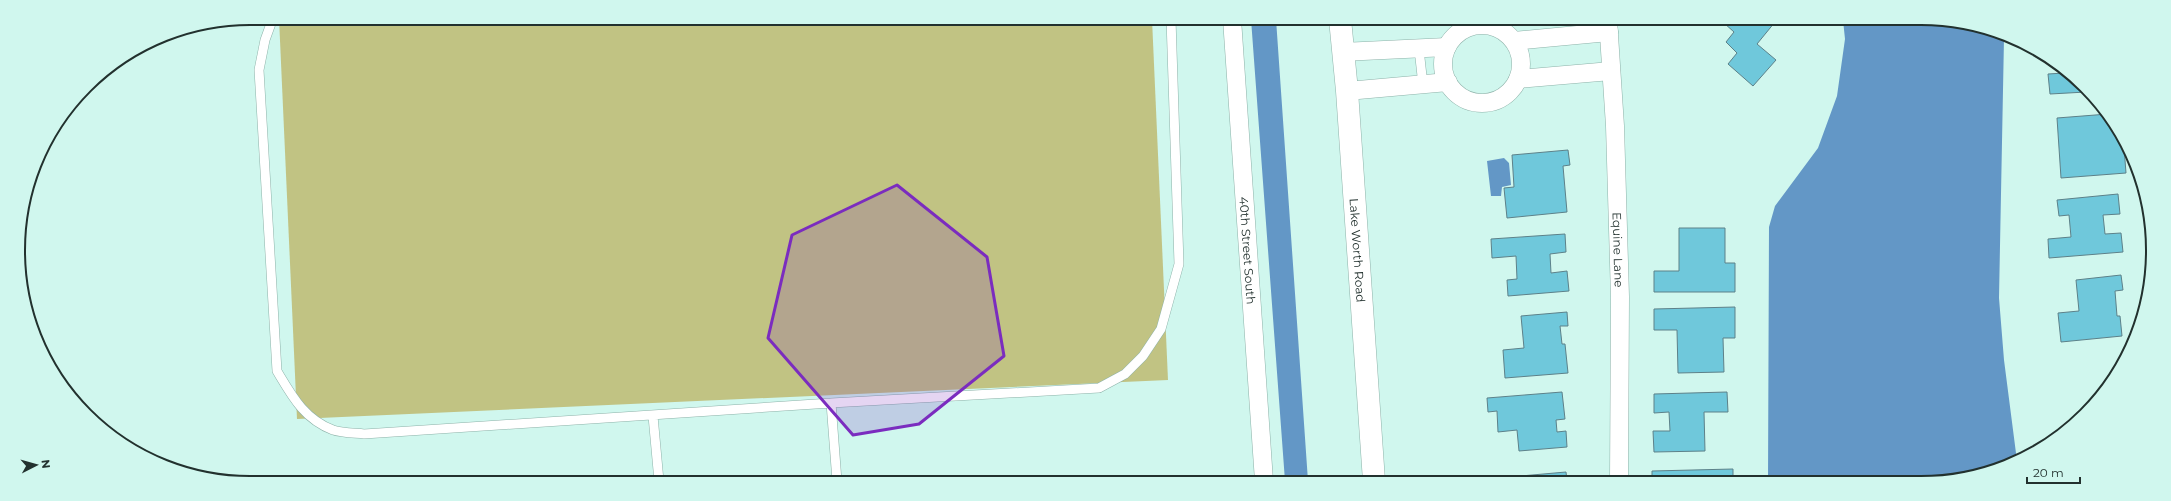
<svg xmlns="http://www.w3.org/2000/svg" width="2171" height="501" viewBox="0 0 2171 501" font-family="Montserrat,sans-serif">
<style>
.green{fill:#c1c383}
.water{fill:#6397c6}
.building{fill:#6fc8db;stroke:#5d8189}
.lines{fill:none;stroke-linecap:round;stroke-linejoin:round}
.lane-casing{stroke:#8db2a9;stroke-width:10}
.street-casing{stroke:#8db2a9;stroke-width:19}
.secondary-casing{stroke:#8db2a9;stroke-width:23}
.lane{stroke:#fff;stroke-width:9}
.street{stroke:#fff;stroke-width:18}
.secondary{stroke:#fff;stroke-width:22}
.marked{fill:#7b2cbf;fill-opacity:0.2;stroke:#7b2cbf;stroke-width:3;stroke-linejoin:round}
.labels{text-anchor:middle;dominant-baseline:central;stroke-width:4;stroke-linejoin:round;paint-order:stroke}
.street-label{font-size:12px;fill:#22312e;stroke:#d0f7ee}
.rim{fill:none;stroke:#22312e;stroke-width:2}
</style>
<rect width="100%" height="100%" fill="#d0f7ee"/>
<path class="green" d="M279 18 1152 19 1168 380 297 419Z"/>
<path class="water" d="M1251 19H1276L1308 481H1285Z
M1843 20H1951L2004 38 1999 298 2004 360 2017 461 1951 481H1768L1769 227 1775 206 1818 148 1837 96 1845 39Z
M1504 158 1509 163 1511 185 1502 187 1501 196H1491L1487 161Z"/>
<path class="building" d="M1727 20H1773L1775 22 1757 44 1776 60 1753 86 1728 64 1737 53 1726 42 1734 32 1724 23Z
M2064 73 2086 92 2050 94 2048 74Z
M2108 114 2119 138 2120 144H2122L2124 147 2126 173 2061 178 2057 118Z
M1568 150 1570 165 1563 166 1567 212 1507 218 1504 188 1514 187 1512 155Z
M2118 194 2120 214 2103 215 2105 234 2121 233 2123 252 2049 258 2048 239 2071 237 2069 215 2059 216 2057 200Z
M1679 228H1725V263H1735V292H1654V271H1679Z
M1565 234 1566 252 1550 254 1551 273 1567 271 1569 291 1508 296 1507 280 1517 279 1516 256 1492 258 1491 239Z
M2121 275 2123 290 2115 291 2117 316H2120L2122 336 2061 342 2058 313 2079 311 2076 280Z
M1735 307V338H1723L1724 372 1678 373 1677 330H1654V309Z
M1567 312 1568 326H1560L1562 344H1565L1568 373 1505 378 1503 350 1524 348 1521 316Z
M1562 392 1565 419 1556 420 1557 432 1566 431 1567 447 1519 451 1517 430 1498 432 1497 411 1488 412 1487 398Z
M1727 392 1728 412H1704L1705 451 1654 452 1653 431H1670L1669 412 1654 413V394Z
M1733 469V481H1652V471Z
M1566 472 1567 481H1487V479Z"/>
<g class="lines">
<g class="lane-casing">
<path id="lane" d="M273 18 265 40 259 70 277 371C292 396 304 419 333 430 342 433 354 433 364 434L831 403 1099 388 1125 374 1143 356 1161 329 1179 264 1171 19
M1419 49 1423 85
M831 403 837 481
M653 416 659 481"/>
</g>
<g class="street-casing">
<g id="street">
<path id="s1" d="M1232 19 1264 481"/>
<path id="s2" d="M1608 20 1615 126 1620 297 1619 481"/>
<circle cx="1482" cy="64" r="39"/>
<path d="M1514 41 1609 32"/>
<path d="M1342 52 1447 47"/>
<path d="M1518 79 1611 71"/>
<path d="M1347 91 1448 82"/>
</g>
</g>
<g class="secondary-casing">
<g id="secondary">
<path id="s3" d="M1340 19 1347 91 1374 481"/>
</g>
</g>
<use href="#lane" class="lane"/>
<use href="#street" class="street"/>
<use href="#secondary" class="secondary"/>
</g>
<path class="marked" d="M897 185 987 257 1004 356 919 424 853 435 768 338 792 235Z"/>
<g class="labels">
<g class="street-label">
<text stroke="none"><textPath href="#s1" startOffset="232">40th Street South</textPath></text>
<text stroke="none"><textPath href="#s3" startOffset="232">Lake Worth Road</textPath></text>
<text stroke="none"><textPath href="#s2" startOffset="230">Equine Lane</textPath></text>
</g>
</g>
<path d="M0 0H2171V501H0ZM250 25H1921A225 225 0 0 1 2146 250V251A225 225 0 0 1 1921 476H250A225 225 0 0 1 25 251V250A225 225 0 0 1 250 25Z" fill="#d0f7ee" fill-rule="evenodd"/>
<path class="rim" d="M250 25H1921A225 225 0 0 1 2146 250V251A225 225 0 0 1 1921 476H250A225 225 0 0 1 25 251V250A225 225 0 0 1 250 25Z"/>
<g transform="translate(36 465) rotate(84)" stroke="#d0f7ee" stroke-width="3" paint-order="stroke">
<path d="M0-3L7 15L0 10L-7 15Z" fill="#22312e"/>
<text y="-6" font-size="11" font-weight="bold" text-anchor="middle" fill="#22312e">N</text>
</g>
<path d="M2027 477v6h53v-6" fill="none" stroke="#22312e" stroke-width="2"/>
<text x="2033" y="477" font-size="12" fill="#22312e" stroke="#d0f7ee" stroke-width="3" paint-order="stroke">20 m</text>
</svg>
